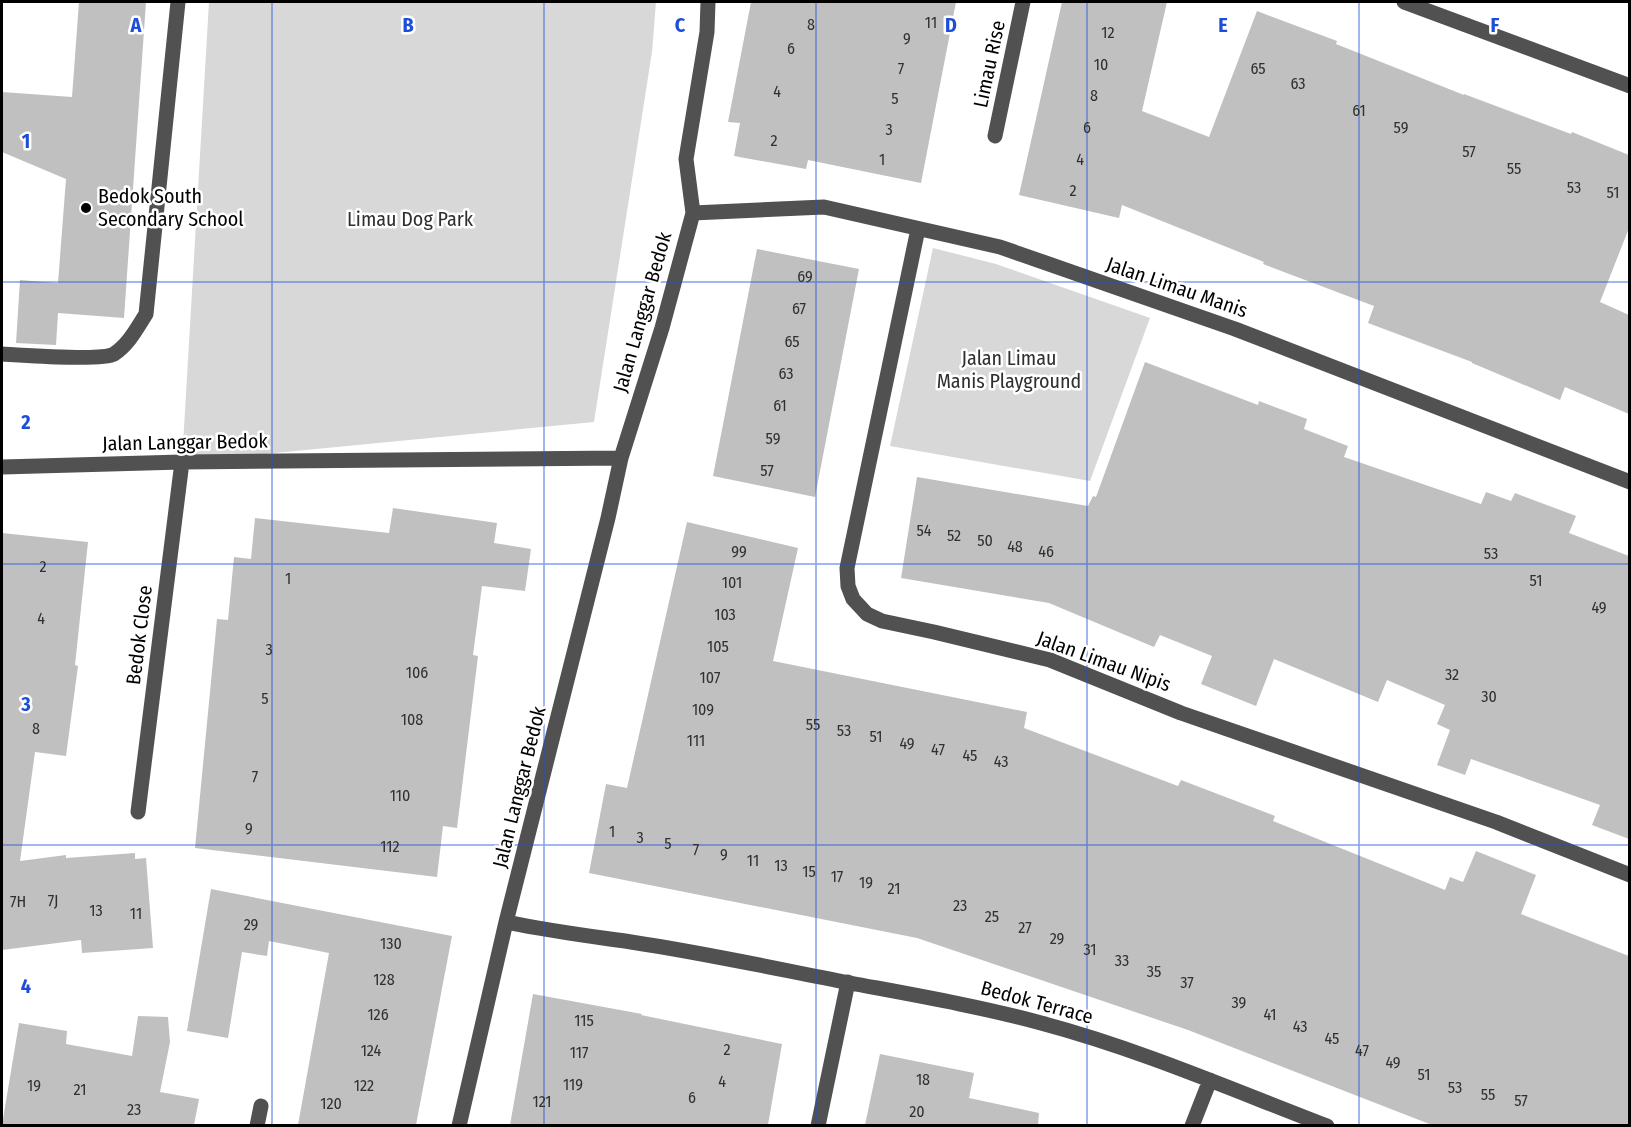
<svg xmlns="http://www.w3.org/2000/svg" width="1631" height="1127" viewBox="0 0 1631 1127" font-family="'Fira Sans Condensed',sans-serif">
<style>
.green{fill:#d8d8d8}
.building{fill:#c0c0c0}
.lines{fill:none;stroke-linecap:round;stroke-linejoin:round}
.minor{stroke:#515151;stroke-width:15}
.grid{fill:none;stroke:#1d4ed8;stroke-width:1.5;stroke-opacity:0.55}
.poi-dot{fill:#000;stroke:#fff;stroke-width:2}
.labels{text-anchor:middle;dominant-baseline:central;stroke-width:5;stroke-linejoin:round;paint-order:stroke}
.number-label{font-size:16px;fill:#303030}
.street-label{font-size:20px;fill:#000;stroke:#fff}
.poi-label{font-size:20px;fill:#000;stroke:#fff;text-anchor:start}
.park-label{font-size:20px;fill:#2f2f2f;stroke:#fff}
.grid-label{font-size:20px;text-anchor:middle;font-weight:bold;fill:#1d4ed8;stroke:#fff;stroke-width:5;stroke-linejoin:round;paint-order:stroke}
</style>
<rect width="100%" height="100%" fill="#fff"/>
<path class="green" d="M209 2H656L652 52 594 422 182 462Z
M933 248 996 264 1150 318 1090 481 890 446Z"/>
<path class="building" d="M79 2H146L124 318 58 313 56 345 16 343 20 280 58 283 66 179 2 152V92L72 97Z
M751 2H956L921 183 808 160 806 169 734 156 740 123 728 122Z
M1062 2H1167L1142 111 1209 137 1257 11 1337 41 1336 44 1464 95V94L1571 134 1572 132 1629 155V228L1600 302 1629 315V414L1565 387 1560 400 1472 363V362L1368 323 1374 306 1263 264 1264 262 1122 205 1119 218 1019 195Z
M757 249 859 269 815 497 713 476Z
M1145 362 1258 405 1259 401 1307 419 1304 429 1348 446 1344 457 1481 504 1486 492 1511 501 1515 493 1576 516 1569 533 1629 556V839L1592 825 1600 805 1471 759 1465 775 1437 765 1450 730 1437 724 1445 705 1387 680 1378 702 1274 659 1256 706 1201 684 1212 656 1160 635 1154 647 1049 603 901 578 917 477 1088 506 1093 496 1096 497Z
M393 508 497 523 494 543 531 549 525 591 482 586 473 655 478 656 457 828 443 826 437 877 195 848 217 619 228 620 234 557 251 559 255 518 389 533Z
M687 522 798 548 773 661 1027 712 1024 728 1178 786 1181 780 1275 816 1273 821 1445 890 1450 877 1463 882 1476 851 1536 875 1521 914 1629 956V1125H1432L1188 1030 917 938 589 873 606 784 627 788Z
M2 533 88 542 75 665 78 666 66 756 35 752 20 861 66 855V858L135 853V859L146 858 153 948 82 953 81 940 2 950Z
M211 889 452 936 416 1125H298L329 953 269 941 267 956 242 952 228 1038 187 1031Z
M533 994 642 1014 641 1015 782 1044 768 1125H510Z
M138 1016 168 1017 170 1042 160 1092 199 1099 194 1125H2L19 1023 67 1031 66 1044 132 1056Z
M880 1054 974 1073 969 1098 1039 1113 1038 1125H865Z"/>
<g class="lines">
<path class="minor" d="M1404 2 1630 86
M995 136 1023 2
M693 213 824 207 1000 247 1235 329 1630 482
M918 229 847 568 848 586 853 599 867 614 882 621 934 632 1050 660 1181 713 1496 822 1630 875
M2 354C20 355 102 361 114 354 129 344 137 328 146 314L178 2
M2 467 182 462 621 458
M138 812 182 462
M506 922C548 931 589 936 631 942 705 953 777 969 850 983 914 995 978 1006 1041 1023 1139 1049 1233 1090 1327 1126
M257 1126 261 1106
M459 1126 506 922 608 518 621 458 662 328 693 213 686 159 707 32 708 2
M818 1126 848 982
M1192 1126 1210 1080"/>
</g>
<path class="grid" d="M272 2V1126M544 2V1126M816 2V1126M1087 2V1126M1359 2V1126M2 282H1630M2 564H1630M2 845H1630"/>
<circle class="poi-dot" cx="86" cy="208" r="6"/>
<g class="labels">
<g class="number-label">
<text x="931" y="22">11</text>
<text x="811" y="24">8</text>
<text x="1108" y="32">12</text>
<text x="907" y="38">9</text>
<text x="791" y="48">6</text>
<text x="1101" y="64">10</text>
<text x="901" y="68">7</text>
<text x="1258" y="68">65</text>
<text x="1298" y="83">63</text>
<text x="777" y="91">4</text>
<text x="1094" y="95">8</text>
<text x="895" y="98">5</text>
<text x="1359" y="110">61</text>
<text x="1087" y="127">6</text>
<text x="1401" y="127">59</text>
<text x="889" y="129">3</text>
<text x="774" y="140">2</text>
<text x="1469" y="151">57</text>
<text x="882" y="159">1</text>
<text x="1080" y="159">4</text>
<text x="1514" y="168">55</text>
<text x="1574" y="187">53</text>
<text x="1073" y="190">2</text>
<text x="1613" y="192">51</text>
<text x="805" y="276">69</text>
<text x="799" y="308">67</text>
<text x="792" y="341">65</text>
<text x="786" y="373">63</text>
<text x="780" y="405">61</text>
<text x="773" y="438">59</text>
<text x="767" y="470">57</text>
<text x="924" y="530">54</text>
<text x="954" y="535">52</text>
<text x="985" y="540">50</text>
<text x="1015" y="546">48</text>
<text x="739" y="551">99</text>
<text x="1046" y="551">46</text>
<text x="1491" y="553">53</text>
<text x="43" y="566">2</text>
<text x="288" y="578">1</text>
<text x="1536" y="580">51</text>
<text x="732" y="582">101</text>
<text x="1599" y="607">49</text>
<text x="725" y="614">103</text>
<text x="41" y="618">4</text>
<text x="718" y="646">105</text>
<text x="269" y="649">3</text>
<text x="417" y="672">106</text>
<text x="1452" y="674">32</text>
<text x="710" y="677">107</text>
<text x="1489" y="696">30</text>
<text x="265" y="698">5</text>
<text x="703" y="709">109</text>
<text x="412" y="719">108</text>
<text x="813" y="724">55</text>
<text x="36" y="728">8</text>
<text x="844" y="730">53</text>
<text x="876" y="736">51</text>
<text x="696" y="740">111</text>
<text x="907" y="743">49</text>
<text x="938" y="749">47</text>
<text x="970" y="755">45</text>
<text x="1001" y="761">43</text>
<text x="255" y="776">7</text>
<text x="400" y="795">110</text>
<text x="249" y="828">9</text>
<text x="612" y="831">1</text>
<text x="640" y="837">3</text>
<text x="668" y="843">5</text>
<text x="390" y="846">112</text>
<text x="696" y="849">7</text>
<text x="724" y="854">9</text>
<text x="753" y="860">11</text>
<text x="781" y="865">13</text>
<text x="809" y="871">15</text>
<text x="837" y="876">17</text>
<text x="866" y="882">19</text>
<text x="894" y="888">21</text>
<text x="53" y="900">7J</text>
<text x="18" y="901">7H</text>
<text x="960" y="905">23</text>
<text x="96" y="910">13</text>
<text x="136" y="913">11</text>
<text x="992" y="916">25</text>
<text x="251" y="924">29</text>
<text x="1025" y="927">27</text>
<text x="1057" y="938">29</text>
<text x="391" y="943">130</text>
<text x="1090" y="949">31</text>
<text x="1122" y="960">33</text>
<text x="1154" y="971">35</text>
<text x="384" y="979">128</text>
<text x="1187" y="982">37</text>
<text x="1239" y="1002">39</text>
<text x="378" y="1014">126</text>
<text x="1270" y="1014">41</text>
<text x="584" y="1020">115</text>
<text x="1300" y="1026">43</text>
<text x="1332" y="1038">45</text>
<text x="727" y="1049">2</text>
<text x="371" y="1050">124</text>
<text x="1362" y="1050">47</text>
<text x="579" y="1052">117</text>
<text x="1393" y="1062">49</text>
<text x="1424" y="1074">51</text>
<text x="923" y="1079">18</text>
<text x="722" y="1081">4</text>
<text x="573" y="1084">119</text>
<text x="34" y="1085">19</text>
<text x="364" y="1085">122</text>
<text x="1455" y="1087">53</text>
<text x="80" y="1089">21</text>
<text x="1488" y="1094">55</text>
<text x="692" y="1097">6</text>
<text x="1521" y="1100">57</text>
<text x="542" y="1101">121</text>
<text x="331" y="1103">120</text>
<text x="134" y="1109">23</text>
<text x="917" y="1111">20</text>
</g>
<g class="street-label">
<text transform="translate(989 64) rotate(-78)">Limau Rise</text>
<text transform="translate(1177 287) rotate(19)">Jalan Limau Manis</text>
<text transform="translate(642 312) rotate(-74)">Jalan Langgar Bedok</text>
<text transform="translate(185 442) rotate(-1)">Jalan Langgar Bedok</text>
<text transform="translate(139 635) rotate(-83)">Bedok Close</text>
<text transform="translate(1104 661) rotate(20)">Jalan Limau Nipis</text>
<text transform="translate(519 787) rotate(-76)">Jalan Langgar Bedok</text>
<text transform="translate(1037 1002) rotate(15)">Bedok Terrace</text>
</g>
<g class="poi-label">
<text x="98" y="196">Bedok South<tspan x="98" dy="23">Secondary School</tspan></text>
</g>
<g class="park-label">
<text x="410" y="219">Limau Dog Park</text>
<text x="1009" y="358">Jalan Limau<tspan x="1009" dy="23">Manis Playground</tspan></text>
</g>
</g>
<g class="grid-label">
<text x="136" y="32">A</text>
<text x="408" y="32">B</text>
<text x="680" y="32">C</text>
<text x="951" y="32">D</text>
<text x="1223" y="32">E</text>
<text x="1495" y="32">F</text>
<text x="26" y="148">1</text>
<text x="26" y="429">2</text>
<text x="26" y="711">3</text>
<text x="26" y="993">4</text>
</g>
<rect width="1631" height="1127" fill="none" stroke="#000000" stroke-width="6"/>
</svg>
